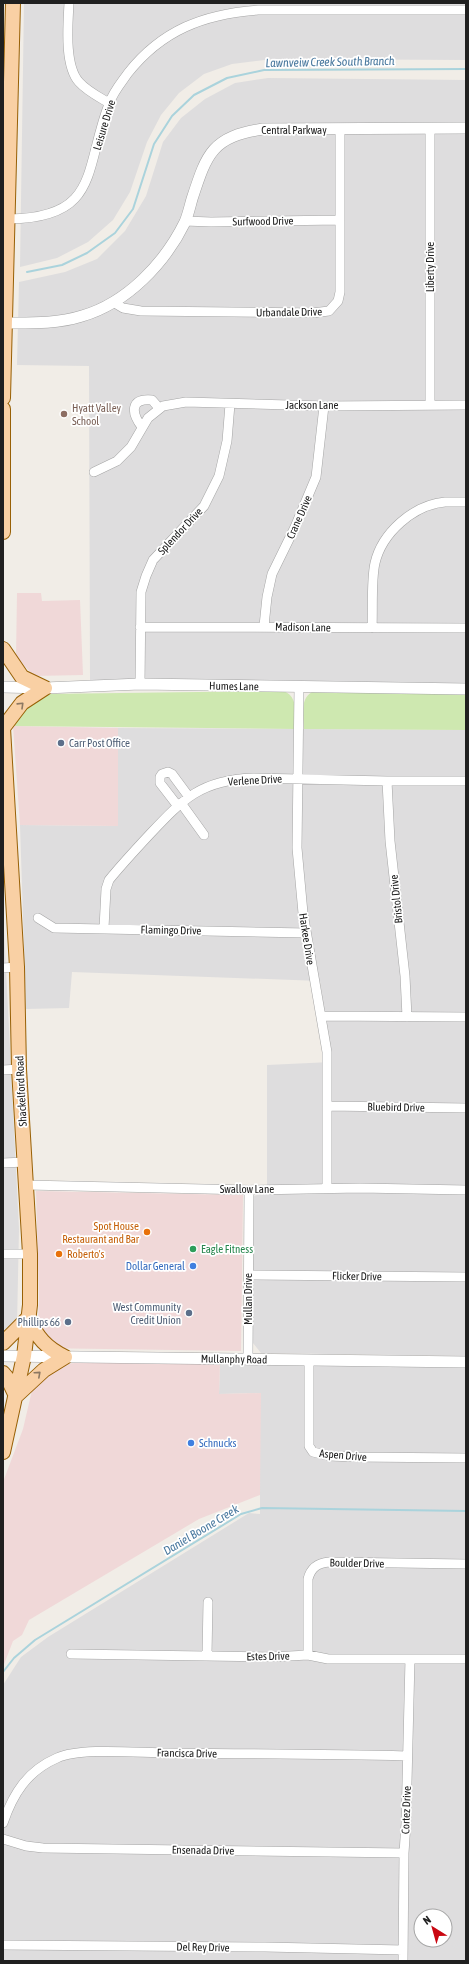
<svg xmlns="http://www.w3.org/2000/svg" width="469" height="1964" viewBox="0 0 469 1964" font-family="'Asap Condensed',sans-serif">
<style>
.residential{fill:#deddde;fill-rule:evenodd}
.commercial{fill:#f0d8d8}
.grass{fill:#cee8b0}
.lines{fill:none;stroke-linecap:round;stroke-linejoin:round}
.stream{stroke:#aad3dc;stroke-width:2}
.minor-casing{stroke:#a4a4a4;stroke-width:10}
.tertiary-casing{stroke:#a4a4a4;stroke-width:12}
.primary-casing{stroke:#986005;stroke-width:16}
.minor{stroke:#fff;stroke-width:9}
.tertiary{stroke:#fff;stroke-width:11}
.primary{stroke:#f9d0a4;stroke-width:14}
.oneway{stroke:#8c7862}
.education-dot{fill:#8d6e63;stroke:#fff;stroke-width:1.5}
.service-dot{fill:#5c6f8a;stroke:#fff;stroke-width:1.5}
.food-dot{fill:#e8710a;stroke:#fff;stroke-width:1.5}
.leisure-dot{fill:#2e9e5b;stroke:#fff;stroke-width:1.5}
.shop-dot{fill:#3f7fe0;stroke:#fff;stroke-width:1.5}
.labels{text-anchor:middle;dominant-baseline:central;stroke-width:3.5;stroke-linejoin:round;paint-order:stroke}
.street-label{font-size:11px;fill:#202020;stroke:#fff}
.education-label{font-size:11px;fill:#785e54;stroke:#fff;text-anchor:start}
.service-label{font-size:11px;fill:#4e5e75;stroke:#fff;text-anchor:end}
.food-label{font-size:11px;fill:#c56008;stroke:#fff;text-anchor:end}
.leisure-label{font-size:11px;fill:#27864d;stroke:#fff;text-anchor:start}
.shop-label{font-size:11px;fill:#366cbe;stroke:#fff;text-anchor:end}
.water-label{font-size:12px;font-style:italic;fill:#49789e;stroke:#fff}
</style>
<rect width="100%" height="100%" fill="#f1ede7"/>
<path class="residential" d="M24 3H466V60L273 59 232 64 204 74 179 93 161 115 147 142 130 192 113 220 88 242 57 258 20 267Z
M268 78 466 80V684L90 680 89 366 17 365 19 282 65 272 97 259 125 231 146 196 163 142 181 118 205 99 235 83Z
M118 728 466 730V1356L261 1353 253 1343V1200L254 1196 260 1194H267V1065L331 1062 320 981 72 972 69 1008 26 1009 20 825 118 826Z
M3 909 19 1229 17 1325 3 1344Z
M220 1363 466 1366V1961H3V1685L21 1657 48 1637 249 1513 260 1514V1393L219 1394ZM421 1916H445V1940H421Z"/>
<path class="commercial" d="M17 593H41L42 601 80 600 83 675 34 676 16 657Z
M13 726 118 728V826L20 825Z
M36 1191 243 1195 241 1351 37 1348 39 1299Z
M75 1363H220L219 1394 261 1393 260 1495 199 1519 29 1620 22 1635 13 1641 3 1667V1482L23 1429 33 1386 65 1364Z"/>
<path class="grass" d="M283 691C299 696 295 715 295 729L13 726 18 712 45 694Z
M312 692 466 693V730L304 729C304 716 299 700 312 692Z"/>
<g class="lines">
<path class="stream" d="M27 272 62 265 87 253 115 233 133 209 154 144 172 116 194 95 227 78 264 70 466 69
M3 1672 14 1658 35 1640 241 1514 262 1508 466 1511"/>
<g class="minor-casing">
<path id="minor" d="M69 3C68 24 64 65 79 82 87 91 99 97 109 103
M430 129V404
M9 219C100 218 84 169 109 104 113 92 121 83 128 73 162 30 204 14 258 10H466
M185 221 211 222 340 220
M113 302 123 308 141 311 312 313 329 311 338 301 340 292V129
M142 427C131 413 130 398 152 400L159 408
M94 472 117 461 131 447 148 418 163 406 186 402 324 406 466 405
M264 626 267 597 272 574 295 527 316 477 324 406
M140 627 466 628
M372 628C373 610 371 580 375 563 382 533 413 505 445 502 452 502 459 502 466 502
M140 684 141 592 146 576 153 560 204 506 219 476 227 441 230 404
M299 688 297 848 303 913 327 1052V1188
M387 781 390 841 405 976 407 1017
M181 803 204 835
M177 805 160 783V777L162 774 168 772 172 774 189 797
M38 918 54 928 306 933
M104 928 106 889 109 880C122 864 136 849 150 834 183 799 201 780 253 778L387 781H466
M3 968 17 967
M322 1016 466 1017
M3 1070 19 1069
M327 1106 466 1108
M3 1163 25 1162
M27 1185 249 1190 360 1188 466 1190
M3 1254H30
M249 1275 466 1277
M248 1359 249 1190
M309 1360V1446L313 1452 330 1456 354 1457 466 1458
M71 1654 271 1657 308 1655 328 1659H466
M207 1655 208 1602
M308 1655V1579C311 1567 318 1563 329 1562L466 1564
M3 1823C13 1794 27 1771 57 1758 81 1747 139 1753 168 1753 247 1754 327 1754 406 1756
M3 1839 26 1846 43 1848 404 1853
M3 1945 265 1947 403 1950
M403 1961 404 1853 406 1823 410 1659"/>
</g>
<g class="tertiary-casing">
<path id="tertiary" d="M4 323C30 323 57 324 82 316 127 303 165 263 185 222 188 215 190 206 192 199 207 153 212 137 263 129L466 128
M3 687 45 688 140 684 466 689
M3 1356 466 1362"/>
</g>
<g class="primary-casing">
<path id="primary" d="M3 398 13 3
M3 409V532
M3 649 22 677 45 688
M3 728 17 967 19 1069 30 1254V1305L24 1356 3 1452
M3 728 22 703 45 688
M28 1318C37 1337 46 1348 65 1357
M3 1343 28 1318
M3 1373 8 1379 16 1396
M16 1396 44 1370 65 1357"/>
</g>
<use href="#minor" class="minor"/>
<use href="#tertiary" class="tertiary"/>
<use href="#primary" class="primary"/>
</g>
<defs><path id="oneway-chevron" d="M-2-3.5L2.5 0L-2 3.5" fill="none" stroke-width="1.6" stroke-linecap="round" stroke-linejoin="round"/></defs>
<g class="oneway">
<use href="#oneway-chevron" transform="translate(21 705) rotate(-44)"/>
<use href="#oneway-chevron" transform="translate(38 1374) rotate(-42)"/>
</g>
<circle class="education-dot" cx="64" cy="414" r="4"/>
<g class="service-dot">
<circle cx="61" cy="743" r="4"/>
<circle cx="189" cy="1313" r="4"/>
<circle cx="68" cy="1322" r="4"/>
</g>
<g class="food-dot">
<circle cx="147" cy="1232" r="4"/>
<circle cx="59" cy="1254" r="4"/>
</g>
<circle class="leisure-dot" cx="193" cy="1249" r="4"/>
<g class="shop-dot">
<circle cx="193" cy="1266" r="4"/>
<circle cx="191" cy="1443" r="4"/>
</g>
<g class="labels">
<g class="street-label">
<text transform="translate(104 125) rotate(-73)">Leisure Drive</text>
<text x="294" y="130">Central Parkway</text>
<text transform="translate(263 221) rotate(-1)">Surfwood Drive</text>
<text transform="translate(430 267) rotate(-90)">Liberty Drive</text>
<text transform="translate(289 312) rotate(-1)">Urbandale Drive</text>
<text x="312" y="405">Jackson Lane</text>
<text transform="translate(299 517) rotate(-66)">Crane Drive</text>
<text transform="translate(180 531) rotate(-47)">Splendor Drive</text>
<text transform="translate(303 627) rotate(1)">Madison Lane</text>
<text transform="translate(234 686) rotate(1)">Humes Lane</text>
<text transform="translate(255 780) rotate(-3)">Verlene Drive</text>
<text transform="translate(396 899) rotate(-96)">Bristol Drive</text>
<text transform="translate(171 930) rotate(1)">Flamingo Drive</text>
<text transform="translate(307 939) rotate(81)">Harkee Drive</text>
<text transform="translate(21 1091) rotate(-93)">Shackelford Road</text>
<text transform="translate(396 1107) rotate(1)">Bluebird Drive</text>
<text x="247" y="1189">Swallow Lane</text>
<text transform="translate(357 1276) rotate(1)">Flicker Drive</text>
<text transform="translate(248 1299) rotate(-90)">Mullan Drive</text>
<text transform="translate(234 1359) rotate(1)">Mullanphy Road</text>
<text transform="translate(343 1455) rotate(5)">Aspen Drive</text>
<text transform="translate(357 1563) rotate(1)">Boulder Drive</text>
<text transform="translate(268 1656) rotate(-1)">Estes Drive</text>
<text transform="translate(187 1753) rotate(1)">Francisca Drive</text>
<text transform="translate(406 1810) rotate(-88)">Cortez Drive</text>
<text transform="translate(203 1850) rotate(1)">Ensenada Drive</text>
<text transform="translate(203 1947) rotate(1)">Del Rey Drive</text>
</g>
<g class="education-label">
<text x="72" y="408">Hyatt Valley<tspan x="72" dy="13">School</tspan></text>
</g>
<g class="service-label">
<text x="69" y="743" text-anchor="start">Carr Post Office</text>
<text x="181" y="1307">West Community<tspan x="181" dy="13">Credit Union</tspan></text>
<text x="60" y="1322">Phillips 66</text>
</g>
<g class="food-label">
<text x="139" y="1226">Spot House<tspan x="139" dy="13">Restaurant and Bar</tspan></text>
<text x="67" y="1254" text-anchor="start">Roberto's</text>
</g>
<g class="leisure-label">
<text x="201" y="1249">Eagle Fitness</text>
</g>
<g class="shop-label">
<text x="185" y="1266">Dollar General</text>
<text x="199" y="1443" text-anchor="start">Schnucks</text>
</g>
<g class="water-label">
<text transform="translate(330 62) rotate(-1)">Lawnveiw Creek South Branch</text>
<text transform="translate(201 1530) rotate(-31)">Daniel Boone Creek</text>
</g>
</g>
<rect width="469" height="1964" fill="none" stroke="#202020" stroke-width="8"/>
<g transform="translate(433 1928) rotate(323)"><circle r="19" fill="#ffffff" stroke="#a6a6a6"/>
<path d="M0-3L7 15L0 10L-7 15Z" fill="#ca0711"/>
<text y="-6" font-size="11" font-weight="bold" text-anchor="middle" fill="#202020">N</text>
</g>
</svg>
